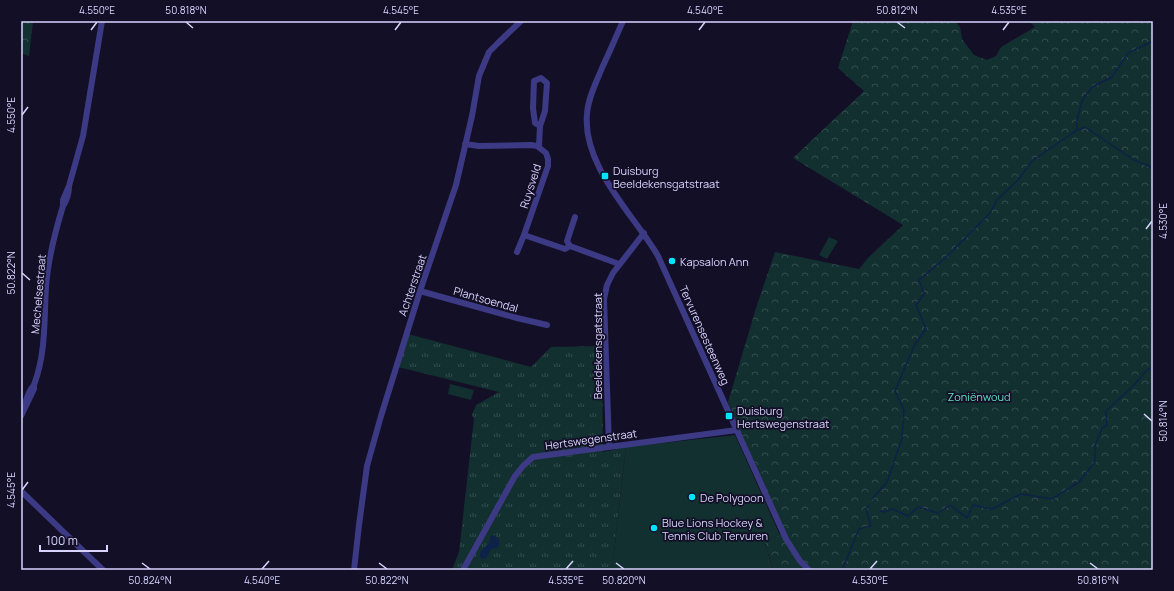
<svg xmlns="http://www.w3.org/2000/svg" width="1174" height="591" viewBox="0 0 1174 591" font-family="Manrope,sans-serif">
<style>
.grass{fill:url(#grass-tufts)}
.forest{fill:url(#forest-crowns)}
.garden{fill:#12302f}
.water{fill:#0c2248}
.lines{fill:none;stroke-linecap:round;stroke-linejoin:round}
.stream{stroke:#0c2248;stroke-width:1.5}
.minor{stroke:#3d3a85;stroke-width:6}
.ticks{fill:none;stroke:#d9d4ff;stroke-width:1.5}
.poi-dot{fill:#00e5ff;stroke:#130f26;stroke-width:1.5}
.labels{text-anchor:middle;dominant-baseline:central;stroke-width:3.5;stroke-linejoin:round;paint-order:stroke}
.poi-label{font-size:11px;fill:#d9d4ff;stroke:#130f26;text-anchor:start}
.street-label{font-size:11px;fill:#d9d4ff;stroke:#130f26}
.park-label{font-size:11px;fill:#5fe0c0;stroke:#130f26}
.neatline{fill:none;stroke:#d9d4ff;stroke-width:1.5}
.ticks-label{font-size:10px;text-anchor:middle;fill:#d9d4ff}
</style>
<defs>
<pattern id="grass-tufts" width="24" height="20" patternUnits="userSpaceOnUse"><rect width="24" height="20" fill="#12302f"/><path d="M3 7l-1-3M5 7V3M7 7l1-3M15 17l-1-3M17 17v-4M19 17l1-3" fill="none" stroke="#344d4e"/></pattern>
<pattern id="forest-crowns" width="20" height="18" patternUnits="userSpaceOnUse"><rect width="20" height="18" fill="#12302f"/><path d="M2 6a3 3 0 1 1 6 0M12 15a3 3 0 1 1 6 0" fill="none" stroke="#344d4e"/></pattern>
</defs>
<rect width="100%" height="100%" fill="#130f26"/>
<path class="grass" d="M408 334 531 367 551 347 602 346 603 452 626 447 612 570H452L459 552 474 419 472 415C473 411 475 409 476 405L499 392 398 367Z"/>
<path class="forest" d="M21 21H33L29 56 21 53Z
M853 21H955L960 27 962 39 974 55 987 60 996 56 1001 47 1035 27 1029 21H1153V570H773L765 543 785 531 740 431 728 402 756 308 775 252 859 269 868 258 903 225 793 158 864 91 838 68Z"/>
<path class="garden" d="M829 237 838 241 827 259 819 255Z
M450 384 474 390 471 400 448 394Z
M735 435 780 535 765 543 773 570H612L626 447Z"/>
<path class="water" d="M494 535 499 539V546L497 548 491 549 486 558 482 559 480 556 481 551 489 543 491 536Z"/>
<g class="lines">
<path class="stream" d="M1078 130 1085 127 1134 160 1153 168
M872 499 887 482 902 438 904 410 895 391 915 344 926 329 916 305 924 294 919 280 944 259 990 213 997 200 1018 180 1032 161 1077 130V120L1082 101 1092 87 1112 77 1128 53 1153 41
M880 511 884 512 892 509 908 516 918 507 938 513 950 505 967 518 973 505 992 509 1021 494 1052 499 1079 482 1095 462V446L1102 428 1107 425 1106 411 1133 386 1148 369 1153 370
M842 570 859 529 871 526 866 509 869 505
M1149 570 1153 566"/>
<path class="minor" d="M623 21C616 37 609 53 602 68 596 83 588 98 587 114 582 166 634 215 658 256L786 539 800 561 809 570
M465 144 479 146 531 145 537 146 546 153 548 159V166L524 235 565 249 570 246 619 264
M539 146 540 126 545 111 547 83 541 78 534 81 533 108 535 123 540 126
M69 186 63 200V206C67 200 69 193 69 186L83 136 102 21
M570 246 567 241 575 217
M517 252 524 235
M420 291 517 318 547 325
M34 385C46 353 44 321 46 287 48 259 55 232 63 206
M21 416 34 389V385C29 391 26 399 25 406
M609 446 604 299 607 285 613 273 644 233
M21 491 103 570
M354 570 359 525 367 466 381 416 420 291 456 185 472 116 479 76 489 52 498 43 521 21
M463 570 515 476 523 466 533 457 737 430"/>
</g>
<path class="ticks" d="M186 22 193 28M897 22 905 28M91 30 97 22M395 30 401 22M699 30 705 22M1003 30 1009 22M22 115 28 107M1146 229 1152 221M22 273 30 280M1144 414 1152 421M22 490 28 482M142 563 150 569M379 563 387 569M616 563 624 569M1090 563 1098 569M262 569 269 561M566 569 573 561M870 569 877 561"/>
<g class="poi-dot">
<rect x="601" y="172" width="8" height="8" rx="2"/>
<circle cx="672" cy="261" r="4"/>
<rect x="725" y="412" width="8" height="8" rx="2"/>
<circle cx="692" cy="497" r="4"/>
<circle cx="654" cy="528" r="4"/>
</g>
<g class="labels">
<g class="poi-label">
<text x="613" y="170">Duisburg<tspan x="613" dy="13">Beeldekensgatstraat</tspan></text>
<text x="680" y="261">Kapsalon Ann</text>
<text x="737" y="410">Duisburg<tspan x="737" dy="13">Hertswegenstraat</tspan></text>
<text x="700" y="497">De Polygoon</text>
<text x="662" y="522">Blue Lions Hockey &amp;<tspan x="662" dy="13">Tennis Club Tervuren</tspan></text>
</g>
<g class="street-label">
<text transform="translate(530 186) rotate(-72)">Ruysveld</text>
<text transform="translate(412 285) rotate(-71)">Achterstraat</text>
<text transform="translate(38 294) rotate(-85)">Mechelsestraat</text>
<text transform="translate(486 299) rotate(16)">Plantsoendal</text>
<text transform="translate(705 335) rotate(66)">Tervurensesteenweg</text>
<text transform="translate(597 346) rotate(-90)">Beeldekensgatstraat</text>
<text transform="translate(591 439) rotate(-8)">Hertswegenstraat</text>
</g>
<g class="park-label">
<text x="979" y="396">Zoniënwoud</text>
</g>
</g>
<rect width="1174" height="591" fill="none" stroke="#130f26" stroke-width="44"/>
<path d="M40 545v6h67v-6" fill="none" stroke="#d9d4ff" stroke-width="2"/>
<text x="46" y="545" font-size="12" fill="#d9d4ff" stroke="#130f26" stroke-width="3" paint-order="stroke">100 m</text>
<rect x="22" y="22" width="1130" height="547" class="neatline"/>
<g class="ticks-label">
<text x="97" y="14">4.550°E</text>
<text x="186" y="14">50.818°N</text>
<text x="401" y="14">4.545°E</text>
<text x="705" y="14">4.540°E</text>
<text x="897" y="14">50.812°N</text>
<text x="1009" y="14">4.535°E</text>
<text transform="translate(11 115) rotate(-90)" y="4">4.550°E</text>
<text transform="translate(1163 221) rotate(-90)" y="4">4.530°E</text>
<text transform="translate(11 273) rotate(-90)" y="4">50.822°N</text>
<text transform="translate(1163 421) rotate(-90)" y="4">50.814°N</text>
<text transform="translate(11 490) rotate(-90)" y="4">4.545°E</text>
<text x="150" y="584">50.824°N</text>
<text x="262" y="584">4.540°E</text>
<text x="387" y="584">50.822°N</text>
<text x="566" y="584">4.535°E</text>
<text x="624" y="584">50.820°N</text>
<text x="870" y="584">4.530°E</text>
<text x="1098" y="584">50.816°N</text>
</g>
</svg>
